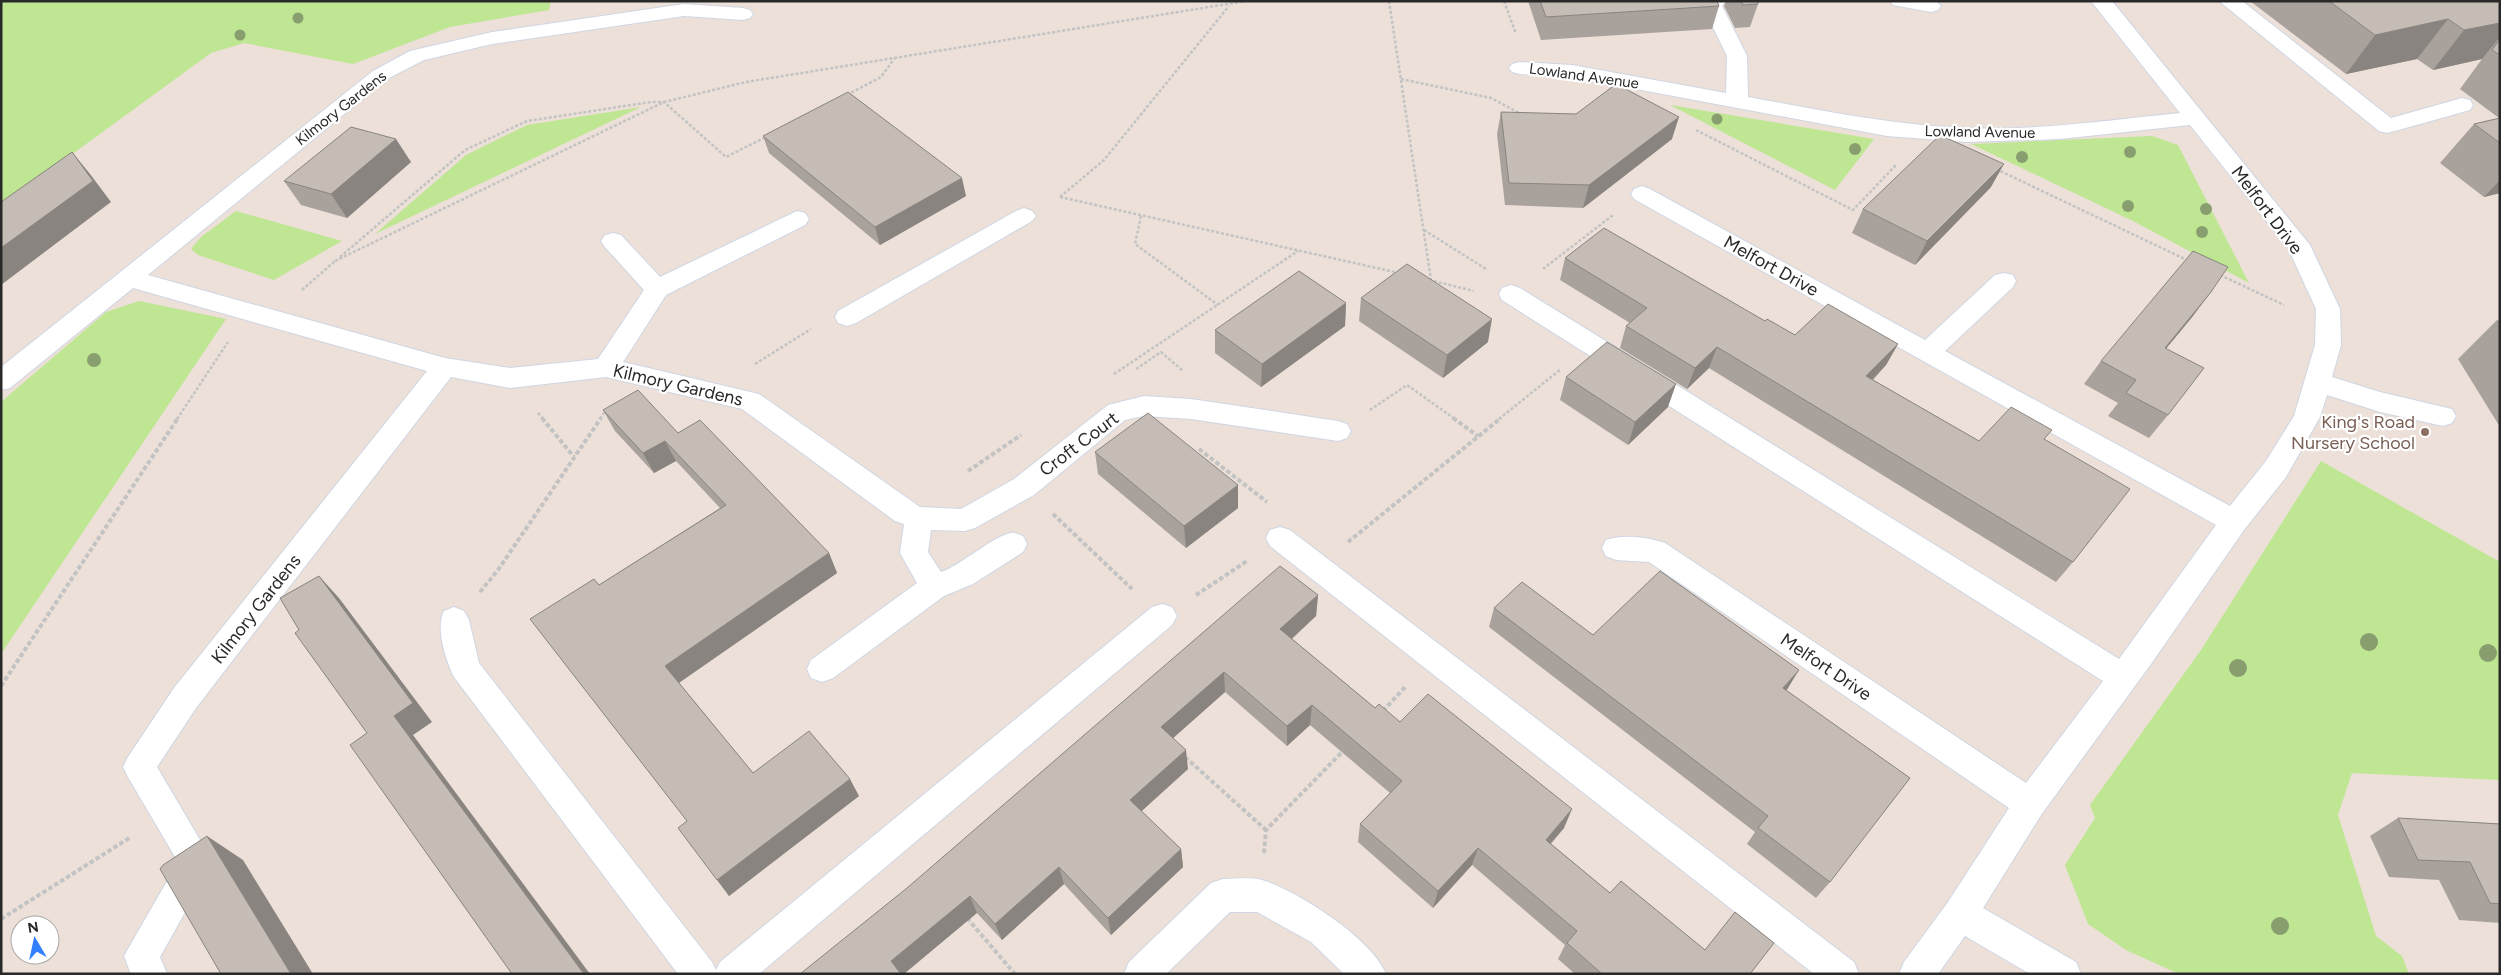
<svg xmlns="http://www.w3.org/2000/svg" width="2501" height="975" viewBox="0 0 2501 975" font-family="Figtree,sans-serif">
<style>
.green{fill:#bfe692}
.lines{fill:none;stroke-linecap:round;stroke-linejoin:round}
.minor-casing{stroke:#cfd6e3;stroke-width:2}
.path-far1{stroke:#c3c3c3;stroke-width:2.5;stroke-dasharray:3 2;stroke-linecap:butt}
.path{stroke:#c3c3c3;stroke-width:4;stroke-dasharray:4.5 2.5;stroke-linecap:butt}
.minor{fill:#fff;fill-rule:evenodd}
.tree{fill:#889e6e}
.wall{fill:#a9a29c}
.shaded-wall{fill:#89847f}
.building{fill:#c4bcb5;stroke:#89847f}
.education-dot{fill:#8d6e63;stroke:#fff;stroke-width:2}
.labels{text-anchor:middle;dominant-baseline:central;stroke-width:4.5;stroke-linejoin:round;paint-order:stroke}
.far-street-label{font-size:15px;fill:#292929;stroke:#fff}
.street-label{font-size:18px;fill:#292929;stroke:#fff}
.education-label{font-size:18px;fill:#785e54;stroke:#fff;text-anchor:end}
</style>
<rect width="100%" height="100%" fill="#ece0d9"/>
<path class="green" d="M1 1H551L549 10 450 27 353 64 244 43 211 53 1 206Z
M1670 105 1874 139 1835 190Z
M641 107 375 234 466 155 527 125Z
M2152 136 2178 145 2249 283 2133 221 1971 144Z
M236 211 342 241 274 280 198 255 191 249 201 237Z
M139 301 226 319 1 654V402L106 312Z
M2321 461 2500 562V780L2352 773 2338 815 2376 936 2402 956 2409 974H2179L2126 950 2088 924 2065 865 2095 818 2090 805 2201 650Z"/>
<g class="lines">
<g class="minor-casing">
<path id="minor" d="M1702 1H1726L1722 6 1747 56 1748 97C1820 110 1891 125 1965 128 2036 131 2109 120 2180 113L2091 1H2112L2310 245 2340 309 2341 345 2332 377 2380 392 2452 409 2456 416 2452 423 2443 426 2380 412 2327 395 2320 417 2286 477 2244 530 2151 664 2041 815 1983 908 2076 962 2081 974H2030L1965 936 1938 974H1899L1904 962 1948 902 2009 808 1649 562 1616 560 1606 556 1602 548 1606 540C1623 534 1648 537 1665 543L2026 783 2103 681 1502 300 1499 294 1502 288 1511 285 1520 288 2119 659 2216 525 1634 199 1631 194 1634 189 1642 186 1650 189 1925 340 1995 275 2004 273 2013 275 2016 281 2013 287 1945 351 2230 506 2266 461 2294 416 2315 345 2316 309 2288 248 2190 125 2060 139 1966 142 1887 136 1572 77 1519 74 1512 72 1509 68 1512 64 1519 62 1572 65 1726 93 1727 56 1701 3Z
M1890 1H1936L1941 6 1938 10 1931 12 1893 5Z
M2219 1H2242L2391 118 2462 98 2470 100 2473 105 2470 110 2395 131 2387 133 2379 131Z
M684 4 743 8 750 10 753 14 750 18 743 20 684 16 492 44 424 60 387 79 148 275 445 358 510 368 598 359 644 290 605 247 601 241 605 235 613 233 621 235 660 277 797 211 805 213 809 219 805 225 666 295 623 362 759 394 920 507 961 509 1014 479 1108 405 1144 396 1191 399 1338 421 1347 424 1351 431 1347 438 1338 441 1191 419 1144 416 1125 420 1034 495 975 528 965 531 931 530 928 552 941 572C961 565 995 535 1011 533 1015 532 1019 535 1023 536L1027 544 1023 552 973 584 944 596 833 678 822 682 811 678 807 669 811 660 917 583 900 553 904 524 895 521 742 409 606 377 510 388 451 377 196 708 157 767 213 862 160 957 167 974H131L124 956 178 862 128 777 123 767 128 757 174 688 427 371 133 288 10 388 1 390V367L373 71 410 51 492 32Z
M1024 208 1032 211 1036 216 1032 221 856 323 847 326 838 323 835 317 838 311 1016 211Z
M1280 527 1290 530 1854 962 1859 974H1814L1270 546 1266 538 1270 530Z
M1162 604 1172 607 1177 616 1172 625 759 974H678L454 677C446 661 435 628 444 611L454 607 464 611 469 620 479 663 712 962 716 970 720 962 1152 607Z
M1223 879C1235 879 1250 877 1262 880 1298 891 1372 939 1386 974H1344L1311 942 1257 912H1230L1166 974H1124L1129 962 1211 883Z"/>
</g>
<path class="path-far1" d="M1389 1 1431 280
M1504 1 1516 34
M1401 79 1491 98 1521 114
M847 95 881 77 894 59
M1696 130 1853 210 1897 164
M1996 169 2189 261
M1060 197 1399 273
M1060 197 1104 160 1229 6
M1141 216 1135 244 1218 305
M1424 230 1486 269
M340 257 465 150 527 121 651 102H664L726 157 766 137
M335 261 664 102 746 82 1246 1
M1543 269 1613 215
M2220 275 2284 305
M1429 280 1474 291
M302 290 335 261
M755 364 811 329
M1136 369 1161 352 1183 371
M1114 374 1298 251
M1370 410 1407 385 1455 419
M538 413 543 419
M177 419 228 342
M600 419 606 410
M1499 419 1561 369"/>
<path class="path" d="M542 418 574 457
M1453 418 1478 436
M1199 449 1267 502
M968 471 1021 435
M1053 514 1132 589
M1348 542 1501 418
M480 592 498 570 601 418
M1196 595 1247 561
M1 686 178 418
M1383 711 1406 686
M1185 757 1266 830
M1264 853 1266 830 1345 749
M967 918 1015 974
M1 919 131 837"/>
<use href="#minor" class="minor"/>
</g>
<g class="tree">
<circle cx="298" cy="18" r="5.5"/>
<circle cx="240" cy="35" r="5.5"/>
<circle cx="1717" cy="119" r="5.5"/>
<circle cx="1855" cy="149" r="6"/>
<circle cx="2130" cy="152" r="6"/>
<circle cx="2022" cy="157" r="6"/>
<circle cx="2128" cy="206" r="6"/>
<circle cx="2206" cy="209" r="6"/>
<circle cx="2202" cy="232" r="6"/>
<circle cx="94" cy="360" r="7"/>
<circle cx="2369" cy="642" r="9"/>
<circle cx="2488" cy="653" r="9"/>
<circle cx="2238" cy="668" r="9"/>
<circle cx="2280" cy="926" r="9"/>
</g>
<path class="wall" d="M1528 1H1717L1719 6 1712 29 1541 40Z
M1726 1H1758V4L1750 27 1735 28 1724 6Z
M2250 1H2500V193L2484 197 2440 163 2474 124 2499 118 2460 89 2482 59 2433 70 2417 59 2346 74Z
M1501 112 1672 139 1583 208 1505 205 1497 134Z
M763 136 966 196 880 245 769 153Z
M411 162 347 218 301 205 284 181Z
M1991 187 1915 265 1852 233 1863 209Z
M1565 258 1765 321 1795 335 1898 344 1886 365 1873 380 1979 441 2045 439 2073 562 2056 582 1709 368 1687 389 1620 348 1626 326 1630 323 1560 280Z
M1361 298 1488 342 1443 378 1359 321Z
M1346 303 1345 326 1261 387 1215 353V330Z
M2193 316 2166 349 2168 415 2149 438 2108 416 2118 403 2084 384 2101 361Z
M2497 320 2500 321V427L2458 359Z
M1566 377 1668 407 1628 445 1560 400Z
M603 410 678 433 829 553 837 573 679 683 753 773 859 796 729 896 687 821 599 585 720 508 676 461 654 473 615 431Z
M1095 452 1238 508 1186 548 1098 474Z
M1318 595 1316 616 1292 639 1375 708 1400 722 1564 828 1551 844 1610 893 1705 950 1750 974H1575L1558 959 1565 945 1472 865 1433 908 1358 842 1360 824 1390 793 1310 725 1287 746 1225 692 1173 738 1188 769 1141 811 1181 849 1183 867 1111 935 1064 884 1002 940 977 913 800 974Z
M1494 608 1788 688 1786 690 1830 882 1816 898 1747 844 1755 832 1489 627Z
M2398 818 2500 824V923L2459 920 2439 880 2389 877 2370 836Z"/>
<path class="shaded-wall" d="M2448 19 2417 59 2346 74 2375 35Z
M2500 23V37L2482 59 2433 70 2464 30Z
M1679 117 1672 139 1583 208 1589 185Z
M396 139 411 162 347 218 331 194Z
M72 152 90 174 111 202 1 285V248Z
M2004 164 1991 187 1915 265 1927 241Z
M962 178 966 196 880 245 875 227Z
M2500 180V193L2484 197Z
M2211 292 2193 316 2147 371 2165 348Z
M1346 303 1345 326 1261 387 1262 364Z
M1492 319 1488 342 1443 378 1447 355Z
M1898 344 1886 365 1855 397 1866 376Z
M1717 347 1709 368 1687 389 1695 368Z
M1676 384 1668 407 1628 445 1635 422Z
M665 441 676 461 654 473 643 453Z
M1238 485V508L1186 548 1184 526Z
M829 553 837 573 677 684 665 666Z
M319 576 339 598 432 722 413 735 590 974H584L394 716Z
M1318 595 1316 616 1279 650 1280 629Z
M1799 670 1788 688 1772 706 1783 688Z
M1224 672 1225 692 1163 747 1161 727Z
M1312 705 1310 725 1287 746V726Z
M1186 750 1188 769 1133 819 1130 800Z
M850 779 859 796 729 896 717 880Z
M1572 809 1564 828 1538 857 1546 840Z
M207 836 243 860 313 974H291Z
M1478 848 1472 865 1433 908 1438 891Z
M1181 849 1183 867 1111 935 1108 918Z
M1059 867 1064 884 1002 940 995 924Z
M970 896 977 913 904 974H899L891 961Z"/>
<path class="building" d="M1540 1H1717L1719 6 1546 17Z
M1741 1H1758V4L1743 5Z
M2329 1H2500V23L2464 30 2448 19 2375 35Z
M2500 39V55L2492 50Z
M1616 84 1679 117 1589 185 1509 183 1501 112 1576 114Z
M848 92 962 178 875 227 763 136Z
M2500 118V143L2474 124Z
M351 127 396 139 331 194 284 181Z
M1940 135 2004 164 1927 241 1863 209Z
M72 152 93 181 1 248V202Z
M1604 228 1765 321 1767 319 1795 335 1828 304 1898 344 1866 376 1979 441 2011 407 2052 430 2044 439 2130 489 2073 562 1717 347 1695 368 1626 326 1647 308 1565 258Z
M2193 251 2228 267 2211 292 2165 348 2204 368 2168 415 2126 393 2136 380 2101 361Z
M1407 264 1492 319 1447 355 1361 298Z
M1299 271 1346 303 1262 364 1215 330Z
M1607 342 1676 384 1635 422 1566 377Z
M638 390 678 433 700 420 829 553 665 666 753 773 809 731 850 779 717 880 678 828 687 821 530 619 594 579 599 585 726 505 665 441 643 453 603 410Z
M1148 413 1238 485 1184 526 1095 452Z
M1280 566 1318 595 1280 629 1375 708 1379 704 1400 722 1428 694 1572 809 1546 840 1610 893 1621 881 1705 950 1735 912 1774 943 1750 974H1602L1567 943 1577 931 1478 848 1438 891 1360 824 1402 781 1312 705 1287 726 1224 672 1161 727 1186 750 1130 800 1181 849 1108 918 1059 867 995 924 970 896 891 961 901 974H800L907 888Z
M1660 571 1799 670 1783 688 1910 778 1830 882 1758 828 1768 816 1494 608 1522 582 1593 635Z
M319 576 413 703 394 716 584 974H512L350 745 367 733 295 633 299 630 280 598Z
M2398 818 2500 824V904L2490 903 2470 862 2418 860Z
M207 836 291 974H221L160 869 163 865Z"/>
<circle class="education-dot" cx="2425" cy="432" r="5"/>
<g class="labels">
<g class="far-street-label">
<text transform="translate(1584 76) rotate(8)">Lowland Avenue</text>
<text transform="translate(341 108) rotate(-38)">Kilmory Gardens</text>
<text transform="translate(1980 132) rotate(1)">Lowland Avenue</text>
</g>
<g class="street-label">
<text transform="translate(2267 210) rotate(53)">Melfort Drive</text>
<text transform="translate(1771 266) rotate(29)">Melfort Drive</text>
<text transform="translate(678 385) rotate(13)">Kilmory Gardens</text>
<text transform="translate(1079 444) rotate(-37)">Croft Court</text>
<text transform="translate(256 609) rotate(-52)">Kilmory Gardens</text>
<text transform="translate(1826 667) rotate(34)">Melfort Drive</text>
</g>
<g class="education-label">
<text x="2415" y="422">King's Road<tspan x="2415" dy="21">Nursery School</tspan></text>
</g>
</g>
<rect width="2501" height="975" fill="none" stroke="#292929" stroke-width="5"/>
<g transform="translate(35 940) rotate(351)"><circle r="24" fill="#ffffff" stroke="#a9a9a9"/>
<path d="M0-4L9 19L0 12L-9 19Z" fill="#3380ff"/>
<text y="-8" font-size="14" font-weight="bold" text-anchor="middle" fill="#292929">N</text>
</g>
</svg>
